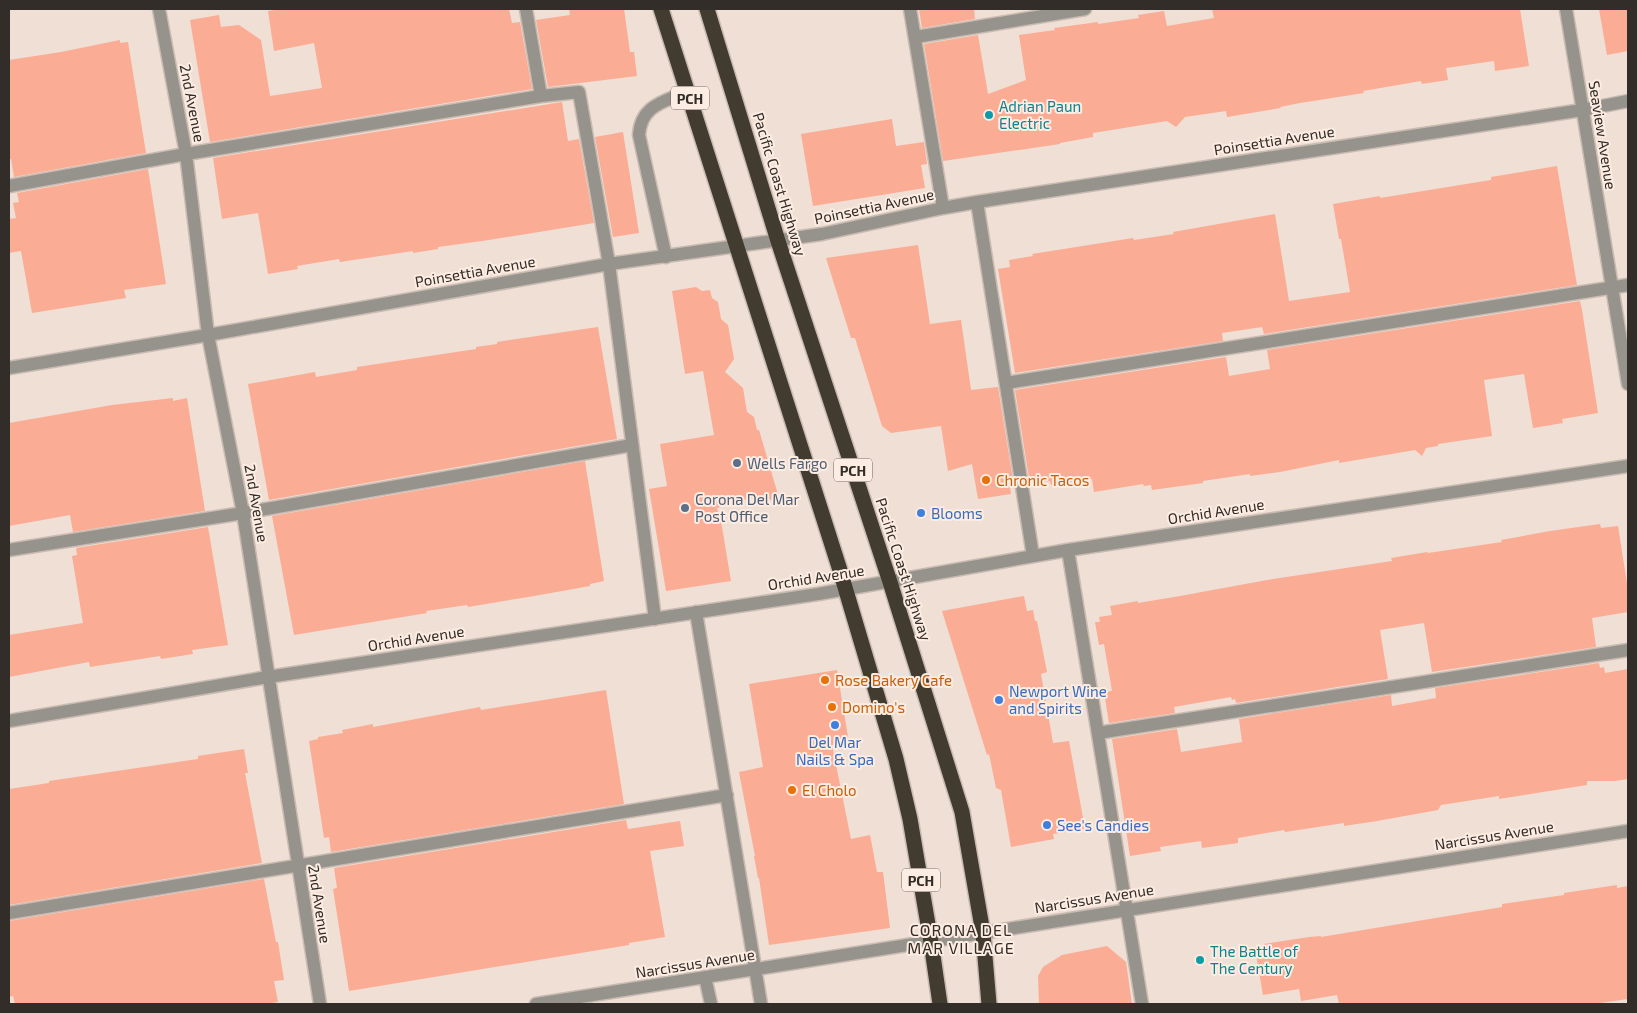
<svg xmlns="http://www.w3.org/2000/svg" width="1637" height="1013" viewBox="0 0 1637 1013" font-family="'Exo 2',sans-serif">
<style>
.building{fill:#fbac94}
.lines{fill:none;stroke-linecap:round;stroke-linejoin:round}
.minor-casing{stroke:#c9bbb2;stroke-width:15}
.highway-casing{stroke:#c9bbb2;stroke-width:18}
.minor{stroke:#95938c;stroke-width:12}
.highway{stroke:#413c2f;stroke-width:15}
.culture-dot{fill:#0f9aa8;stroke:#fdece1;stroke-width:2}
.service-dot{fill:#5c6f8a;stroke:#fdece1;stroke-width:2}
.food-dot{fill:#e8710a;stroke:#fdece1;stroke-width:2}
.shop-dot{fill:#3f7fe0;stroke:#fdece1;stroke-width:2}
.labels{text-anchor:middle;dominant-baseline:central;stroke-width:4;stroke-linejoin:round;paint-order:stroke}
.shield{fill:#fdece1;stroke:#706660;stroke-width:1}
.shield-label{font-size:14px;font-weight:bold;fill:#332d29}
.street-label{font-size:15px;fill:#332d29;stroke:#fdece1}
.culture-label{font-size:15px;fill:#0d838f;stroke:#fdece1;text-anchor:start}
.service-label{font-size:15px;fill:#4e5e75;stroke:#fdece1;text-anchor:start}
.food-label{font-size:15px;fill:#c56008;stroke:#fdece1;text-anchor:start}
.shop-label{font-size:15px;fill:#366cbe;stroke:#fdece1;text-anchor:start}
.neighbourhood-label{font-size:16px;letter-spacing:1px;fill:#332d29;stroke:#fdece1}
</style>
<rect width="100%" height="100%" fill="#efdfd4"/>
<path class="building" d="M281 9H509L512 23 520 22 532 89 210 142 190 20 219 15 221 27 239 25 261 40 270 96 322 88 314 43 274 51 268 11Z
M569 9H624L630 52H634L637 76 548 87 536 20 570 15Z
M919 9H974L975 19 922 28Z
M1212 9H1520L1529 66 1495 71 1494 61 1446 68 1448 80 1422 84 1421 81 1363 91 1364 93 1300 103 1280 107 1281 108 1227 117 1226 111 1185 117 1176 127 1167 121 1093 133V137L1060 143V144L943 161 924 44 978 35 988 94 1026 80 1019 35 1055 30 1054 28 1098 22V24L1139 18 1138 15 1164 11 1167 26 1214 18Z
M1599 9H1628V51L1607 55Z
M120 40V43L128 42 146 153 14 177 11 159H9V60L61 52Z
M562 102 568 141 579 139 594 223 489 240 438 247V249L413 253V251L340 262 339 259 297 266 298 269 268 274 258 213 222 219 213 158Z
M892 119 896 146 924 142 927 164 921 165 925 188 813 206 801 134Z
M623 132 639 233 613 237 595 137Z
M1557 166 1577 285 1264 334 1262 327 1222 333 1223 341 1015 373 998 269 1010 267 1009 260 1033 256 1032 254 1133 238 1134 240 1174 234 1173 232 1275 214 1289 301 1350 292 1341 239H1339L1333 204 1380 196V198L1491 180V177Z
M148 169 166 284 124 290 126 298 32 313 21 251 9 253V219L16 218 13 203 19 202 17 193Z
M918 245 930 324 961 320 971 390 998 387 1014 486 1010 487 1011 494 978 499 972 464 948 471 941 426 891 433 882 426 855 338H851L826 258Z
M696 287 702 291 710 290 712 298 718 302 721 319 728 325 734 359 725 372 743 388 747 412 754 417 757 430H759L781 505 761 495 717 508 722 527 731 581 666 591 649 489 667 486 660 444 714 435 703 371 685 374 672 291Z
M1580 301 1582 310 1598 413 1562 419 1563 423 1533 428 1524 374 1484 380 1492 436 1438 444V446L1426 448 1422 456 1415 450 1339 463V460L1280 472 1250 476V474L1203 481V483L1152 490 1151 485 1144 486 1143 484 1094 492 1092 479 1051 485 1050 481 1030 484 1015 390 1226 357 1229 376 1270 369 1267 350Z
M598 327 617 439 269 500 248 384 315 372 316 377 357 370V367L476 349V347L497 344V342Z
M173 398V401L187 398 205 511 73 532 70 515 9 526V423L112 405Z
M585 461 604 581 590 584V586L534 596 468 607 467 605 426 611 427 613 294 635 272 516Z
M1600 524 1601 528 1618 526 1628 590V612L1592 618 1596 647 1432 672 1424 623 1380 630 1388 679 1236 703 1235 699 1232 700 1231 697 1174 707 1175 713 1109 723 1104 692 1112 691 1104 644 1099 645 1095 622H1100L1099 617 1112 615 1110 606 1138 601V603L1180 596 1267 580 1392 561 1391 558 1427 552 1428 553 1502 542 1501 540 1550 531Z
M208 527 228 645 192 650 193 654 161 659 160 656 90 667 89 662 9 677V635L83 623 72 556 77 555 76 548Z
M1024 596 1027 611 1033 610 1035 621H1037L1047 672 1041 674 1053 743 1069 741 1085 829 1053 834 1054 839 1011 847 1001 790 996 788 989 754 987 755 942 611Z
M1599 663 1600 668 1604 667 1605 673 1628 669V779L1615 781H1587V785L1499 799V796L1441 805 1438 810 1377 821 1344 826V823L1285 832 1284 830 1238 838V843L1202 848 1201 841 1160 847 1161 851 1130 856 1112 739 1177 729 1181 752 1242 742 1239 719 1391 695 1392 706 1436 698 1435 688Z
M837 670 849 743 832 745 851 839 870 835 877 872H883L890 928 769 945 759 878H758L754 856H755L739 772 763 767 749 684Z
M606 690 624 804 331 852 329 837 324 838 309 741 318 739V737L343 733 342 730 373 724V727L480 707 481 710Z
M244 749 248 773H245L262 863 9 905V789L49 783V781L198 759V756Z
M626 820 628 829 680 821 684 846 650 851 665 937 629 943V945L349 991 333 889 337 888 334 868Z
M264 879 276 942H278L284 980 274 981 278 1002 265 1004H15L13 996 9 997V921Z
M1617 885V888L1628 886V999L1593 1004H1339L1337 995 1301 1001 1299 989 1263 995 1255 949 1264 948V944L1309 937 1321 936V937L1502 907V904L1564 895V893Z
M1107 946 1126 962 1132 1004H1039L1038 976 1043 967 1062 955Z"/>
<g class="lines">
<g class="minor-casing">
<path id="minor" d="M159 9 186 154 208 335 243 513 320 1004
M526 9 541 96 579 92 609 264 655 619
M910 9 943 208
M1566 9 1628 384
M916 37 1085 9
M9 186 186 154 541 96
M977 202 1033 556
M666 257 639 135C641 105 664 102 688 91
M9 368 208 335 609 264 822 234 943 208 977 202 1582 110 1628 101
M1006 383 1628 285
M9 550 243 513 632 445
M1068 550 1142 1004
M696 612 761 1004
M9 721 268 677 818 594 1068 550 1628 466
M1098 733 1628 650
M9 913 727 795
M705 977 711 1004
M536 1004C900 947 1264 887 1628 831"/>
</g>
<g class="highway-casing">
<path id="highway" d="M661 9 839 567 896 759 910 819 931 942 940 1004
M707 9 778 241 890 582 962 812 983 933 989 1004"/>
</g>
<use href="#minor" class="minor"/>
<use href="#highway" class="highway"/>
</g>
<g class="culture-dot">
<circle cx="989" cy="115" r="5"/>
<circle cx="1200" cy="960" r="5"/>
</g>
<g class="service-dot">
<circle cx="737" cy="463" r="5"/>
<circle cx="685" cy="508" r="5"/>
</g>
<g class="food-dot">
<circle cx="986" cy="480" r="5"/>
<circle cx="825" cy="680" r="5"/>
<circle cx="832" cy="707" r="5"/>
<circle cx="792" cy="790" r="5"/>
</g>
<g class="shop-dot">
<circle cx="921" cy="513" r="5"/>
<circle cx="999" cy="700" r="5"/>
<circle cx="835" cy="725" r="5"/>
<circle cx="1047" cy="825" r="5"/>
</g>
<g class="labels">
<g class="shield">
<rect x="671" y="86.5" width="38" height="23" rx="4"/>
<rect x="834" y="458.5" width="38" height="23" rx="4"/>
<rect x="902" y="868.5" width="38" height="23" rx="4"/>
</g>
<g class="shield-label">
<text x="690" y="98">PCH</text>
<text x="853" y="470">PCH</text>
<text x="921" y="880">PCH</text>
</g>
<g class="street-label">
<text transform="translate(193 103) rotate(79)">2nd Avenue</text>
<text transform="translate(1603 135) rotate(81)">Seaview Avenue</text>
<text transform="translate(1274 140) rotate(-9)">Poinsettia Avenue</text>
<text transform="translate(780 184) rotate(73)">Pacific Coast Highway</text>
<text transform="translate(874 206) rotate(-12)">Poinsettia Avenue</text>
<text transform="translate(475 271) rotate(-10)">Poinsettia Avenue</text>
<text transform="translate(257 503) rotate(80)">2nd Avenue</text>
<text transform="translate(1216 511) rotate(-9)">Orchid Avenue</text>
<text transform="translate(904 569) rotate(72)">Pacific Coast Highway</text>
<text transform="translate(816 577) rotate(-9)">Orchid Avenue</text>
<text transform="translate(416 638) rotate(-9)">Orchid Avenue</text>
<text transform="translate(1494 835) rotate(-9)">Narcissus Avenue</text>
<text transform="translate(1094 898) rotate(-9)">Narcissus Avenue</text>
<text transform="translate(320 904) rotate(81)">2nd Avenue</text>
<text transform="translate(695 963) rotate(-9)">Narcissus Avenue</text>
</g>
<g class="culture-label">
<text x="999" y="106">Adrian Paun<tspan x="999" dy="17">Electric</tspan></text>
<text x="1210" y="951">The Battle of<tspan x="1210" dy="17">The Century</tspan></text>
</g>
<g class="service-label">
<text x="747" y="463">Wells Fargo</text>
<text x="695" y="499">Corona Del Mar<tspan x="695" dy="17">Post Office</tspan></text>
</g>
<g class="food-label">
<text x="996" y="480">Chronic Tacos</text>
<text x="835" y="680">Rose Bakery Cafe</text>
<text x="842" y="707">Domino's</text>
<text x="802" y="790">El Cholo</text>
</g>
<g class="shop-label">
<text x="931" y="513">Blooms</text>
<text x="1009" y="691">Newport Wine<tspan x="1009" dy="17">and Spirits</tspan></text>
<text x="835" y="742" text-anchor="middle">Del Mar<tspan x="835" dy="17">Nails &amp; Spa</tspan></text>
<text x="1057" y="825">See's Candies</text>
</g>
<g class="neighbourhood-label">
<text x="961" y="929">CORONA DEL<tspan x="961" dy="18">MAR VILLAGE</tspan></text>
</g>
</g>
<rect width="1637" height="1013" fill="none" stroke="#332d29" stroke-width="20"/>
</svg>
